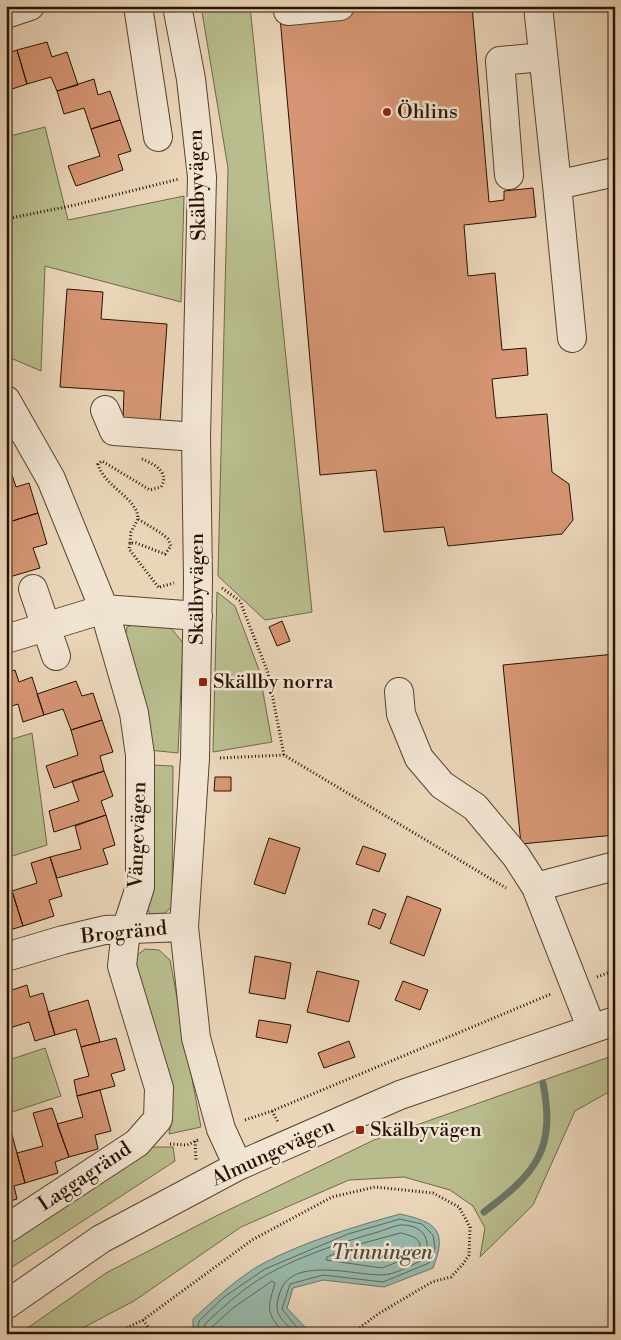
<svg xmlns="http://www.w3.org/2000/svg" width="621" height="1340" viewBox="0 0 621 1340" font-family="'Libre Bodoni',serif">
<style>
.green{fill:#b9bd8e;stroke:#706847}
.water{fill:#98b9ac;stroke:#6a7667}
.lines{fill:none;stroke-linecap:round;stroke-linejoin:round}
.shore{stroke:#5f6656;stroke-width:1}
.stream{stroke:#6a7667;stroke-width:7}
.building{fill:#d69574;stroke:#261200}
.minor-casing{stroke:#57432e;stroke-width:30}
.path{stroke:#261200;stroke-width:3;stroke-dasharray:1 2.5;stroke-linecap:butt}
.minor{stroke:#f1e4d2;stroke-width:28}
.poi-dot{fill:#8f2418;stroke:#f1e4d2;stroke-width:2}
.labels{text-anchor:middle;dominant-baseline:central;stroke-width:5;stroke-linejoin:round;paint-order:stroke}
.poi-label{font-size:20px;fill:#261200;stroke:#f1e4d2;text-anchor:start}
.street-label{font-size:20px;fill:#261200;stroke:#f1e4d2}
.water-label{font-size:21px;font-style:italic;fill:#4e4c3c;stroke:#f1e4d2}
</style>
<rect width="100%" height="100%" fill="#ead5b9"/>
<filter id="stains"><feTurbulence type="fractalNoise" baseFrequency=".004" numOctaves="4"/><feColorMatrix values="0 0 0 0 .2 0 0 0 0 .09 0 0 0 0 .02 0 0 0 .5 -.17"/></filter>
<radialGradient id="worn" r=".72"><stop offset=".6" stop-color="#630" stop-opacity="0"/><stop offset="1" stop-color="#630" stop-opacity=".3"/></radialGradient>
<path class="green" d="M201 6H250L312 612 265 620 218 576 228 168Z
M45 127 68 220 184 196 181 302 45 266 41 371 6 356V137Z
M217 592 235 606 259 670 272 742 213 752Z
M140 622 171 628 183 643 178 753 149 750 123 646 127 627Z
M32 733 47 845 6 858V741Z
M151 765 173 766 172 907 162 915H151L145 905Z
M145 949 159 950 170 960 201 1127 169 1134 172 1115 170 1094 136 973V956Z
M45 1048 61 1096 6 1114V1061Z
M615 1055V1095L607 1093 575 1111 533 1205 480 1257 485 1228 473 1206 450 1190 404 1177 349 1180 241 1227 134 1301 71 1334H19L106 1273 214 1217 374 1140Z
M151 1147H173L175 1161 6 1271V1244Z"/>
<path class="water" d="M400 1214C436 1222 448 1230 433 1268L384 1287 323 1280 293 1288 287 1308 306 1328 307 1334H193V1319C214 1300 237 1278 262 1264 303 1242 356 1226 400 1214Z"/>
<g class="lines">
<path class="shore" d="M401 1233C413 1236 425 1239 418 1254L382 1268 326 1260 327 1257 353 1246Z
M197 1334 199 1321 224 1297 265 1269 348 1234 400 1219 422 1224 433 1235 435 1248 429 1263 383 1282 323 1275 290 1284 282 1309 302 1334
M204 1334 205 1324C224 1306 245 1287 268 1274 298 1257 345 1241 378 1232 385 1230 393 1226 400 1225 422 1224 433 1239 424 1259 412 1265 395 1275 381 1275 354 1275 291 1256 280 1292 272 1316 281 1317 296 1334
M211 1334 212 1327 233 1308 272 1281 275 1283C267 1310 266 1313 285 1334"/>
<path class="stream" d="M484 1212C536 1173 556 1150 543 1083"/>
</g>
<path class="building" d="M386 6H472L489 202 504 200V191L533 188 536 217 464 225 468 276 495 273 502 350 526 348 528 375 492 379 496 418 547 414 552 472 569 484 573 520 562 534 448 546 444 527 384 532 376 470 320 475 280 17Z
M47 42 52 57 67 52 78 85 57 91 51 77 27 84 17 50Z
M17 50 27 84 6 91V54Z
M94 79 98 95 110 91 120 120 91 129 84 108 64 114 57 91Z
M120 120 131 151 118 155 123 170 76 186 68 166 100 156 91 129Z
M67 289 103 292 101 319 167 324 160 422 123 419 124 391 60 387Z
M12 475 16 487 29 483 38 513 6 523V477Z
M38 513 47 544 33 548 40 568 6 578V554L12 552 6 523Z
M282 621 290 641 277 646 269 627Z
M615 654V835L521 844 503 665Z
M15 670 19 682 32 677 44 715 23 722 18 704 6 708V673Z
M76 681 82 696 93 693 102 720 71 730 63 709 44 715 37 694Z
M102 720 113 752 100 756 104 771 54 788 46 766 78 755 71 730Z
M104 771 113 796 101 801 106 815 54 832 49 811 79 801 72 781Z
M215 777H231V791H214Z
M106 815 115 845 103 849 108 864 57 878 50 857 81 849 75 826Z
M269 838 300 848 285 894 254 884Z
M363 846 386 854 379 872 356 864Z
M50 857 62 896 49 900 54 916 23 926 12 891 37 883 31 863Z
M12 891 23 926 6 931V893Z
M407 896 441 909 424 956 390 943Z
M373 909 386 914 380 929 368 924Z
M255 956 291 963 285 999 249 993Z
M317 971 359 981 349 1022 307 1012Z
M403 981 428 990 420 1010 395 1000Z
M27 985 30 997 43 993 55 1035 35 1041 29 1022 6 1029V992Z
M88 1000 100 1042 81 1047 76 1029 55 1035 48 1012Z
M259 1020 291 1025 287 1043 256 1037Z
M116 1038 125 1070 111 1074 115 1086 77 1096 74 1080 89 1076 81 1047Z
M349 1041 355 1057 324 1068 318 1053Z
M100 1090 111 1131 95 1135 98 1149 69 1157 57 1124 83 1117 77 1096Z
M52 1108 69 1157 55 1162 58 1173 25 1183 17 1153 43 1146 33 1113Z
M11 1131 25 1183 14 1186 17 1199 6 1202V1133Z"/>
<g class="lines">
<g class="minor-casing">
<path id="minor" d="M138 6 158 137
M177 6 191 79 202 177 196 437 198 580 195 758 184 927 196 1038 221 1129 238 1166
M538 6 557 185 615 172
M288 11 340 6
M6 14 30 6
M509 175 500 61 543 57
M557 185 572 338
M6 400 51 479 104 609 134 713 140 755V887L126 930 122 966 159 1088 158 1119 137 1143 6 1229
M105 410 114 431 196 437
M33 589 56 656
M6 639 104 609 198 616
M399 692 401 714 419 758 442 785 475 807 516 856 536 887 591 1027
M536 887 615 866
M6 957 63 940 105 930 184 927
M6 1305 101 1239 238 1166 400 1095 615 1021"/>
</g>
<path class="path" d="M6 219 75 205 179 179
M142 459C154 464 170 472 161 487L150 490 102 461 98 464C104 487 138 498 138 519L161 533 168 539 171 546 165 554 136 543H130L129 549 159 588
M130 543 131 532 138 519
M160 587 174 583
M222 588 240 601 268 673 284 755 506 888
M220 758 284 755
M597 977 615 970
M272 1111 278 1122
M245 1120 272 1111 551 994
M195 1141 196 1160
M170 1144 187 1145 200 1139
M143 1320 153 1334
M114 1334 143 1320 252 1240 332 1197 375 1187 433 1193 459 1207 470 1227 469 1255 463 1264 451 1277 432 1282 378 1314 351 1334"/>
<use href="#minor" class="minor"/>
</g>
<g class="poi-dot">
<circle cx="387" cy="112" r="5"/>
<rect x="198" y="677" width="10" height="10" rx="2.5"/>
<rect x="355" y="1125" width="10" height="10" rx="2.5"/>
</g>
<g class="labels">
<g class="poi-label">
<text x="397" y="112">Öhlins</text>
<text x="213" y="682">Skällby norra</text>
<text x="370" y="1130">Skälbyvägen</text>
</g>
<g class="street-label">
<text transform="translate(198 185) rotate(-92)">Skälbyvägen</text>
<text transform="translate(197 589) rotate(-90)">Skälbyvägen</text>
<text transform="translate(138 835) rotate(-88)">Vängevägen</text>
<text transform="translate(124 933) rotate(-6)">Brogränd</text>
<text transform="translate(273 1153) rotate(-25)">Almungevägen</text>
<text transform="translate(85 1177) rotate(-34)">Laggagränd</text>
</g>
<g class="water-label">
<text x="382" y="1253">Trinningen</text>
</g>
</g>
<rect width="621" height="1340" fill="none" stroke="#ead5b9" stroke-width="25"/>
<rect x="8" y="8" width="606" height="1325" fill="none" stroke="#261200" stroke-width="2.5"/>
<rect x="12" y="12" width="596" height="1315" fill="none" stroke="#261200"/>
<rect width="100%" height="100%" filter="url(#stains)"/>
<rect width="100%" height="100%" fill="url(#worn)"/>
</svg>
